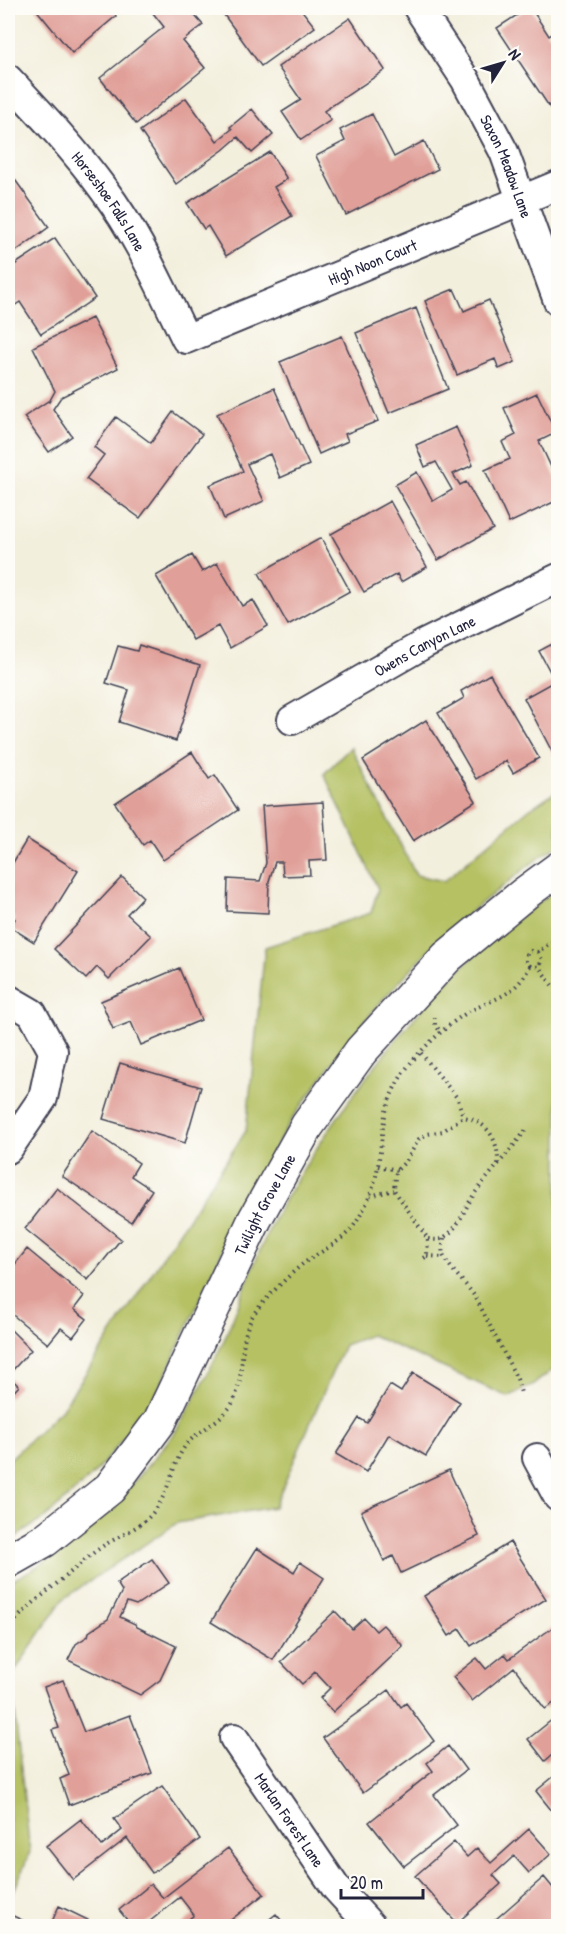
<svg xmlns="http://www.w3.org/2000/svg" width="566" height="1934" viewBox="0 0 566 1934" font-family="'Patrick Hand',sans-serif">
<style>
.green{fill:#b5c163;stroke:#6c724f;stroke-width:1.5}
.building{fill:#e09f98}
.lines{fill:none;stroke-linecap:round;stroke-linejoin:round}
.street-casing{stroke:#414153;stroke-width:32}
.secondary-casing{stroke:#414153;stroke-width:36}
.path{stroke:#414153;stroke-width:4;stroke-dasharray:1.5 4.5;stroke-linecap:butt}
.street{stroke:#fff;stroke-width:28}
.secondary{stroke:#fff;stroke-width:33}
.labels{text-anchor:middle;dominant-baseline:central;stroke-width:4.5;stroke-linejoin:round;paint-order:stroke}
.street-label{font-size:16px;fill:#22223b;stroke:#fdfcf7}
</style>
<rect width="100%" height="100%" fill="#fdfcf7"/>
<filter id="ink" filterUnits="userSpaceOnUse"><feTurbulence type="fractalNoise" baseFrequency=".0167" numOctaves="2"/><feDisplacementMap in="SourceGraphic" scale="12" xChannelSelector="R" yChannelSelector="G"/><feConvolveMatrix kernelMatrix="1 2 1 2 8 2 1 2 1" color-interpolation-filters="sRGB"/></filter>
<filter id="wash" filterUnits="userSpaceOnUse"><feTurbulence type="fractalNoise" baseFrequency=".008" numOctaves="4" result="noise"/><feDisplacementMap in="SourceGraphic" scale="24" xChannelSelector="R" yChannelSelector="G"/><feGaussianBlur stdDeviation="1.35" result="paint"/><feColorMatrix in="noise" values="0 0 0 0 0 0 0 0 0 0 0 0 0 0 0 0 0 1.4 0 .05"/><feComposite in="paint" operator="in"/></filter>
<g filter="url(#wash)">
<rect width="100%" height="100%" fill="#f3efdd"/>
<path class="green" d="M351 747 416 875 444 881 529 809 558 790V845L532 863 474 909 425 954 378 1005 336 1058 292 1119 253 1184 158 1391 131 1429 96 1472 46 1517 8 1542V1461L62 1409 246 1131 265 947 371 913 378 889 324 774Z
M558 888V1366L534 1384 508 1397 371 1335 344 1345 274 1507 177 1523 63 1599 11 1677 30 1852 8 1905V1582C65 1556 116 1505 155 1457 162 1448 171 1439 177 1429 194 1401 210 1370 224 1340 243 1295 261 1240 285 1199 340 1107 402 1022 480 950 505 927 533 908 558 888Z"/>
<g id="blocks">
<path class="building" d="M35 8H119L115 14 116 16 72 53Z
M159 8H188L203 25 183 41 205 68 136 124 100 78 164 27 153 13Z
M219 8H300L315 27 261 66Z
M528 8H531L549 36 558 30V116L556 117 497 28Z
M350 18 385 70 324 111 331 120 301 140 282 112 301 100 278 67Z
M186 98 217 141 232 129 230 127 252 109 273 135 252 153 238 137 223 150 176 184 140 131Z
M372 114 394 157 424 141 438 169 346 215 316 156 345 141 340 130Z
M270 152 287 179 274 187 292 216 226 256 208 226 204 229 187 203Z
M8 170 49 227 8 257Z
M55 238 95 298 41 334 20 302 11 308 8 303V269Z
M454 289 464 311 489 300 515 362 499 369 495 359 457 375 425 301Z
M416 308 448 389 389 413 356 333Z
M92 318 118 368 61 397 53 409 72 436 49 452 24 417 48 401 49 402 55 391 33 347Z
M342 336 378 421 345 434 348 441 319 454 280 362Z
M274 388 309 465 280 478 270 454 247 464 264 501 224 519 210 485 243 471 217 414Z
M537 393 556 433 539 441 558 482V500L509 523 485 470 510 459 502 442 516 435 504 408Z
M173 412 202 434 140 518 86 479 104 455 94 447 116 417 151 443Z
M456 427 473 465 453 474 460 485 466 482 493 529 438 560 395 485 417 472 433 501 452 490 436 462 425 467 416 445Z
M390 501 427 567 401 582 397 574 364 592 331 534Z
M321 538 350 591 288 625 259 573Z
M192 555 202 572 217 563 242 606 253 600 268 626 230 648 218 626 193 640 156 576Z
M558 641V763L524 698 555 681 539 651Z
M139 645 200 665 176 741 119 722 129 690 106 683 118 646 137 651Z
M490 674 539 758 513 773 506 761 476 779 438 713 464 698 461 691Z
M426 720 476 801 413 841 363 760Z
M192 752 209 779 215 775 238 810 163 860 150 840 143 845 115 803Z
M323 802 327 860 309 861 310 875 283 876 282 862H275L269 881 268 913 227 911 228 879 260 881 266 863 262 806Z
M27 839 78 871 34 942 10 927 15 919 8 915V871Z
M122 877 143 897 127 914 151 936 109 979 97 967 86 979 54 949Z
M179 968 201 1020 141 1045 131 1022 113 1029 101 1001Z
M120 1063 201 1087 185 1143 103 1119Z
M92 1131 139 1163 131 1176 152 1190 131 1222 62 1176Z
M57 1188 121 1239 88 1280 25 1229Z
M27 1249 84 1296 74 1309 87 1319 73 1337 61 1328 48 1344 8 1311V1273Z
M8 1327 31 1350 8 1375Z
M413 1373 460 1402 426 1456 389 1434 366 1472 336 1454 359 1418 367 1423 390 1385 401 1392Z
M8 1376 19 1386 8 1398Z
M449 1470 479 1536 401 1573 393 1556 384 1561 361 1511Z
M510 1542 546 1599 471 1646 460 1629 449 1636 424 1596Z
M257 1548 294 1572 300 1562 324 1578 273 1660 211 1622Z
M152 1559 169 1583 136 1605 127 1602 120 1617 135 1624 137 1627 176 1646 160 1680 140 1695 68 1660 76 1644 88 1636 89 1632 108 1619 122 1591 117 1583Z
M335 1611 352 1629 364 1618 376 1631 383 1625 403 1646 333 1712 320 1698 330 1688 315 1672 302 1684 281 1662Z
M556 1625 558 1628V1700L545 1709 514 1667 472 1701 453 1677 477 1658 486 1669 505 1654 509 1659Z
M63 1680 84 1732 130 1715 152 1773 69 1805 60 1779 69 1775 52 1730 59 1728 44 1687Z
M389 1690 401 1707 406 1703 434 1741 363 1793 323 1738Z
M558 1715V1750L545 1761 528 1739Z
M448 1746 466 1770 434 1795 457 1825 404 1866 369 1822 433 1771 427 1763Z
M558 1773V1813L556 1816 536 1791Z
M162 1786 200 1839 152 1873 127 1838 73 1880 46 1846 81 1819 102 1846 122 1830 114 1819Z
M529 1829 551 1854 529 1873 514 1856 493 1875 501 1884 457 1923 415 1876 454 1842 467 1857 477 1848 491 1863Z
M228 1848 264 1894 223 1926H180L194 1915 180 1897 144 1926H132L119 1910 151 1884 163 1898Z
M544 1877 558 1894V1904L555 1908 558 1912V1926H488Z
M59 1906 92 1922 90 1926H50Z
M276 1914 286 1926H261Z
M11 1915 35 1926H8Z"/>
</g>
</g>
<g filter="url(#ink)">
<use href="#blocks" fill-opacity="0" stroke="#414153" stroke-width="1.5"/>
<g class="lines">
<g class="street-casing">
<g id="street">
<path id="s1" d="M418 8 465 79 504 152 558 301"/>
<path id="s2" d="M8 79C41 114 75 150 104 190 138 235 161 288 186 339L558 185"/>
<path id="s3" d="M292 720 424 644 558 578"/>
<path d="M8 999 32 1013 53 1051 43 1098 8 1149"/>
<path d="M537 1458 558 1497"/>
<path id="s4" d="M234 1738 336 1888 371 1926"/>
</g>
</g>
<g class="secondary-casing">
<g id="secondary">
<path id="s5" d="M8 1561 45 1540 110 1488 160 1421 255 1219 307 1126 361 1051 447 957 524 894 558 869"/>
</g>
</g>
<path class="path" d="M538 952 542 959 539 967
M530 966 526 961 527 954 531 951 538 952 558 937
M530 966 539 967 552 985
M435 1017V1025L441 1032
M421 1053 458 1099 463 1117
M378 1166 397 1170
M370 1196 394 1190
M444 1238C443 1245 441 1252 444 1257 453 1273 468 1285 477 1300L517 1379 521 1393
M428 1239C435 1240 441 1241 446 1236 460 1226 465 1207 475 1193 492 1171 511 1150 528 1127
M427 1256 444 1257
M424 1258 427 1256 428 1239 394 1190 395 1176 397 1170 406 1161 419 1139 427 1134 443 1131 463 1117C488 1121 499 1141 498 1165
M8 1629C23 1610 42 1596 61 1580 75 1569 88 1556 103 1546 120 1535 143 1527 155 1510 170 1491 171 1465 186 1445 199 1429 223 1421 233 1402 247 1374 236 1338 256 1311 267 1297 290 1274 304 1263 321 1251 346 1240 357 1221 367 1205 375 1185 378 1166 384 1128 381 1106 404 1072 417 1052 450 1022 470 1011 497 997 515 996 530 966"/>
<use href="#street" class="street"/>
<use href="#secondary" class="secondary"/>
</g>
</g>
<g class="labels">
<g class="street-label">
<text stroke="none"><textPath href="#s1" startOffset="182">Saxon Meadow Lane</textPath></text>
<text stroke="none"><textPath href="#s2" startOffset="159">Horseshoe Falls Lane</textPath></text>
<text stroke="none"><textPath href="#s2" startOffset="519">High Noon Court</textPath></text>
<text stroke="none"><textPath href="#s3" startOffset="152">Owens Canyon Lane</textPath></text>
<text stroke="none"><textPath href="#s5" startOffset="450">Twilight Grove Lane</textPath></text>
<text stroke="none"><textPath href="#s4" startOffset="99">Marlan Forest Lane</textPath></text>
</g>
</g>
<rect width="566" height="1934" fill="none" stroke="#fdfcf7" stroke-width="30"/>
<g transform="translate(503 63) rotate(53)" stroke="#fdfcf7" stroke-width="4.5" paint-order="stroke">
<path d="M0-4.5L10 22L0 15L-10 22Z" fill="#22223b"/>
<text y="-9" font-size="16" font-weight="bold" text-anchor="middle" fill="#22223b">N</text>
</g>
<path d="M341 1889v9h82v-9" fill="none" stroke="#22223b" stroke-width="3"/>
<text x="350" y="1889" font-size="18" fill="#22223b" stroke="#fdfcf7" stroke-width="4.5" paint-order="stroke">20 m</text>
</svg>
